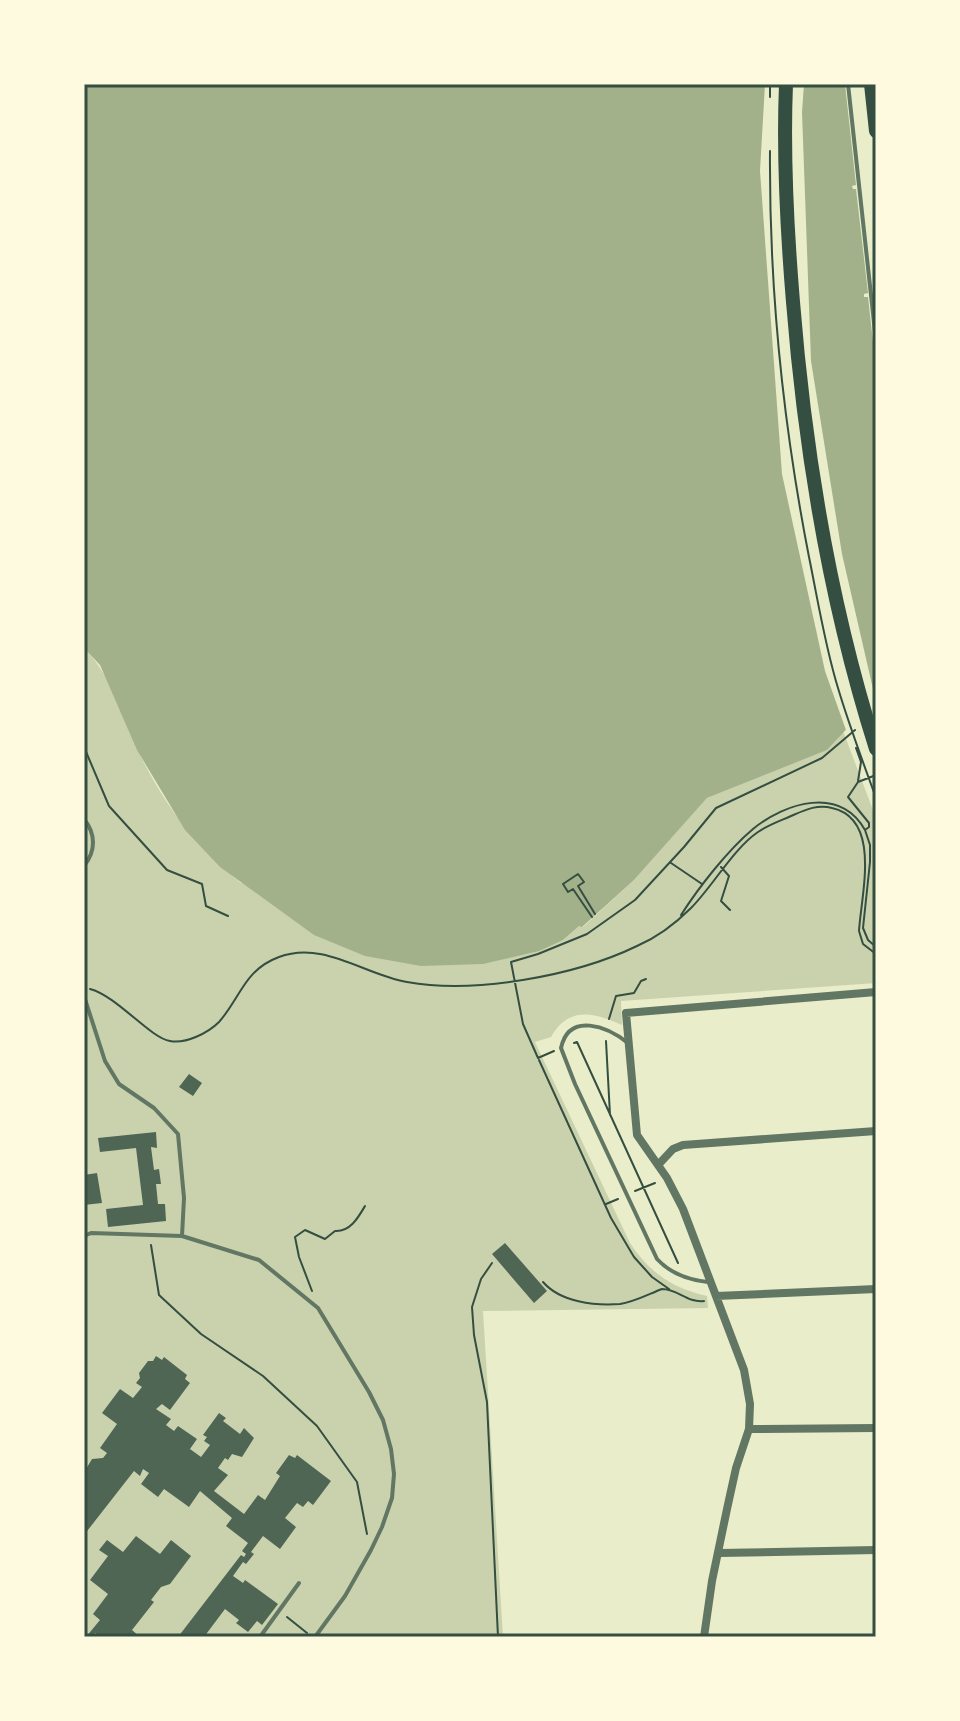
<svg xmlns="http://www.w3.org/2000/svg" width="960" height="1721" viewBox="0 0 960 1721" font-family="'Golos Text',sans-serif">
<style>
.green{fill:#cad2ad}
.water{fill:#a3b18a}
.pier{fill:#e9edc9}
.building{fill:#4f6655}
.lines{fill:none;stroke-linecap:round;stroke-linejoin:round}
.path{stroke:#344e41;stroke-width:2}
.service{stroke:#617663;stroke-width:4}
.minor{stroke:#617663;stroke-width:8}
.trunk{stroke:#344e41;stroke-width:14}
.neatline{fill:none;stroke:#344e41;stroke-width:3}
</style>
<rect width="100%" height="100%" fill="#e9edc9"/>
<path class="green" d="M84 648C111 675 120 712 136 746 160 799 195 847 241 883L563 940 580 925 583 927 634 880 707 798 826 750 843 731 876 818V983L621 1001 622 1025C593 1012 569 1006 551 1037L535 1042 630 1243C650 1273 672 1288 707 1296L708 1308 483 1311 503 1637H84Z"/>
<path class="water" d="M84 84H876V714L855 720 827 750 707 798 634 880 582 927 579 926 563 940 539 951 483 964 421 966 365 956 314 935 220 867 185 830 137 750 100 665 84 648Z"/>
<path class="pier" d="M765 84H804L802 112 811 361 842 554 876 702V718L857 723 847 733 825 671 782 474 760 171Z
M845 84H876V369L868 297H864V294L868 293 856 189H853L852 186 856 185Z"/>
<path class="building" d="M189 1074 202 1083 193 1096 179 1087Z
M156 1132 157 1148 151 1147 154 1170 159 1169 161 1184H156L158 1204H165L166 1221 108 1227 106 1209 143 1205 136 1148 100 1152 98 1138Z
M97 1173 102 1203 84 1205V1175Z
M505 1243 547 1291 534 1303 492 1254Z
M156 1356 162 1360 164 1357 187 1375 185 1379 190 1383 170 1410 162 1404 156 1409 171 1419 166 1425 174 1431 178 1426 197 1439 190 1449 201 1457 210 1445 204 1441 207 1437 203 1435 219 1413 226 1418 223 1421 240 1434 244 1428 254 1438 242 1457 232 1454 228 1460 225 1458 218 1468 228 1475 214 1491 244 1514 258 1495 265 1500 280 1476 276 1473 289 1455 295 1458 297 1455 331 1481 313 1505 308 1501 303 1507 297 1503 285 1518 296 1527 280 1549 263 1536 251 1552 254 1554 246 1564 243 1562 233 1576 243 1583 245 1580 278 1604 262 1625 257 1621 248 1632 236 1623 239 1620 225 1609 204 1637H178L241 1555 244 1557 246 1554 242 1551 248 1543 226 1526 232 1518 200 1491 189 1507 164 1489 158 1497 141 1484 149 1473 143 1469 140 1476 134 1471 84 1535 86 1469 92 1459 103 1458 107 1453 100 1448 117 1424 102 1413 120 1389 133 1398 142 1387 136 1383 140 1378 139 1373 148 1361H153Z
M136 1536 160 1554 171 1540 191 1556 170 1584 161 1587 151 1600 154 1602 132 1630 140 1637H100L95 1633 92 1637H86L100 1620 93 1614 108 1594 90 1580 108 1556 99 1550 107 1540 123 1552Z"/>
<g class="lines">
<path class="path" d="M770 97V84
M770 151C769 288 783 424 809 557 818 601 825 646 838 688 849 725 863 762 876 798
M84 747 109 806 167 870 202 884 206 906 228 916
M856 748 861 762 858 781
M876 775 858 782 848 797 869 823V827L865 830 870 845V862L863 928 868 940 876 947
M671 863 702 884
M721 867 729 876 721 901 730 910
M681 915C699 887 727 851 753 829 786 802 840 786 865 830
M592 917 573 889 568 892 563 884 578 874 584 882 578 886 595 914
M90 989C117 996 150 1038 170 1041 186 1044 208 1033 219 1022 241 997 244 970 279 957 323 940 365 975 407 982 475 994 575 976 637 946 658 937 674 925 691 908 713 886 733 849 758 832 768 825 780 821 791 816 805 810 817 804 832 808 882 819 861 895 859 931L863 944 876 954
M609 1019 616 996 634 993 641 981 646 979
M606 1041 610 1115
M574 1043 577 1042 678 1263
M554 1051 538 1058 523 1024 511 962 538 954 587 934 635 900 684 847 716 808 822 758 855 730
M539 1060 611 1218 634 1257 652 1277 669 1289
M635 1191 655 1183
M606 1204 618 1199
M151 1245 159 1295 201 1334 263 1376 317 1426 357 1482 367 1534
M492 1263 481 1279 472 1307 474 1335 487 1402 498 1637
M543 1282C560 1302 595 1306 620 1304 634 1302 649 1294 662 1289 678 1289 687 1303 704 1301
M312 1291 299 1257 295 1237 305 1230 325 1239 335 1231C350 1232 358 1218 365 1206
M287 1617 307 1633"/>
<path class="service" d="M848 84 876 341
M84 819C96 834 96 851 84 866
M84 996 105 1061 119 1084 154 1108 178 1134 184 1198 182 1236
M628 1043C608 1027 569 1011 561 1048L575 1084 657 1259C671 1274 688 1280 708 1282
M84 1236 91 1233 182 1236 259 1260 318 1308 369 1392 383 1420 391 1449 394 1474 392 1498 382 1527 371 1550 345 1596 315 1637
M260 1637 299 1583"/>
<path class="minor" d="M658 1165 673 1149 683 1145 876 1131
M716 1296 876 1289
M749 1429 876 1428
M719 1553 876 1550
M704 1637 712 1581 727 1509 736 1468 749 1429 750 1404 744 1370 683 1209 667 1178 637 1135 626 1013 876 992"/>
<path class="trunk" d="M786 84C783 157 787 230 793 302 805 453 830 604 876 749
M871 84 876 131"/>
</g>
<rect width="960" height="1721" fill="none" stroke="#fefae0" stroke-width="172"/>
<rect x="86" y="86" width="788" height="1549" class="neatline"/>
</svg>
